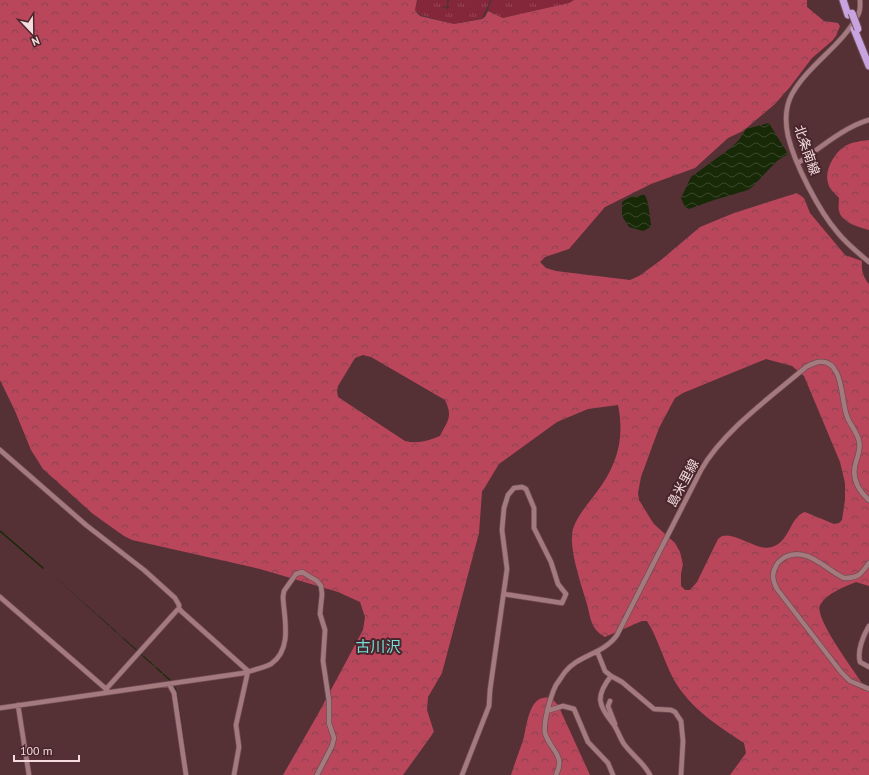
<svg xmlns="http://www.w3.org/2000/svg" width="869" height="775" viewBox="0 0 869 775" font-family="'PT Sans','Noto Sans JP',sans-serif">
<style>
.grass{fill:url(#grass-tufts)}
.forest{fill:url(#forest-crowns);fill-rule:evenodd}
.water{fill:url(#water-waves)}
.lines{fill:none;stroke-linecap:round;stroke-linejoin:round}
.stream{stroke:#182907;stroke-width:1.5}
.minor-casing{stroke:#6e4e53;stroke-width:6}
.highway-casing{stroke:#6e4e53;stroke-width:9}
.minor{stroke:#a57a7f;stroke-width:4.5}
.highway{stroke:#c7a3df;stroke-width:7}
.highway-bridge-casing{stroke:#6e4e53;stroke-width:9;stroke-linecap:butt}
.highway-bridge{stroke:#c7a3df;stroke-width:7}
.labels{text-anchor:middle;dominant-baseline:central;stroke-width:4;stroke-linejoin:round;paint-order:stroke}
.street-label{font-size:13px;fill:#f5dddf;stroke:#49262b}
.quarter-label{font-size:15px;fill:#74dfdb;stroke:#49262b}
</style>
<defs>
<pattern id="grass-tufts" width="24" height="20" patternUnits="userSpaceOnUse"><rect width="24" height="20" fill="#85273b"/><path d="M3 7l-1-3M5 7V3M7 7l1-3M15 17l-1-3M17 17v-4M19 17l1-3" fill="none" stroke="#974657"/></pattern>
<pattern id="forest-crowns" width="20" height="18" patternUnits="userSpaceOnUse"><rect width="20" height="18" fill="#ba465c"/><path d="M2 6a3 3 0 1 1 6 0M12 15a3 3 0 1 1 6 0" fill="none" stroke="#884451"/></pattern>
<pattern id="water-waves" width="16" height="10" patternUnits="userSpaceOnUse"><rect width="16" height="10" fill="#182907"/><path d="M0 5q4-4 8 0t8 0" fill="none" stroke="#3a482b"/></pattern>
</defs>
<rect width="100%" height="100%" fill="#553035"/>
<path class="grass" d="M418 0H447V6L445 7H440L448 9 449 7 448 3 450 0H490L482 18 454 24 421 15 415 10Z
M492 0H573L569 3 503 18 488 10Z"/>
<path class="forest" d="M0 0H417L415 10 420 16 454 24 482 19 485 17 488 11 503 18 569 3 574 0H807V7L824 21 838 23 840 26 836 36 832 41 812 58 790 87 775 104 743 131 728 138 695 168 651 184 605 207 569 249 545 257 540 262 546 268 556 271 630 280 639 276 661 260 700 227 734 213 797 193 804 198 810 213 845 255 862 261C861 269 863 277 869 284V586L856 582C844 587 827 593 820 605 814 618 853 669 861 682L869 689V775H730L746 753 744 743C715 724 685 705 670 672 662 655 657 637 647 621H642L605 637C589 628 591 616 586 601 581 583 568 547 573 529 577 516 588 504 596 493 617 466 625 439 618 405L588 409 557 422 499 464 482 492 479 533 442 673 428 697 427 710 434 732 403 775H283L318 714 363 630 365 617 360 602 338 592 260 569 132 540 124 536 93 514 43 469 31 450 15 411 0 380ZM363 355 371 357 445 400C453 417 448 420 440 436 428 441 417 444 405 441L338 397 337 391 338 386 355 358ZM766 359 792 366 804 376 840 462 845 483V500L842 520 839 523 834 524 805 512C790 516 790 542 772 547 758 552 736 532 723 536 721 536 720 538 718 539L697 582 690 590H685L681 586V574L683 564 680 552 675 543 654 524 650 518 639 500 638 493 641 477 659 428 675 398 683 393Z
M869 140V230C859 227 842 223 839 211 838 207 839 202 839 198 835 193 829 189 828 183 824 171 834 153 845 146 852 142 861 141 869 140Z
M550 697 558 705 590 775H511C515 762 520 750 524 737 526 727 529 706 538 700 542 697 546 698 550 697Z"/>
<path class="water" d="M769 123 788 154 777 161 752 187 748 190 714 200 689 209 685 207 681 198 691 177 732 147 739 140 746 129Z
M642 195H645L648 203 651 225 649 228 643 231 629 227 622 216V203L623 201 631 197Z
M47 570 172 681 177 691 189 775 176 691 170 681Z"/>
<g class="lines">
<path class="stream" d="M0 531 43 568"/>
<g class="minor-casing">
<path id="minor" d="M860 0C860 5 861 10 858 15 842 46 809 64 792 94 785 107 785 122 788 136 795 165 819 211 838 233 847 244 858 253 869 262
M798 163C819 149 844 127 869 120
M0 450 86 525 144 570 175 598 179 605V608L181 611 248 671
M869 563C861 574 859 578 844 578 826 570 807 546 785 557 781 560 778 561 776 566 771 574 773 581 777 589L841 672 850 681 869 689
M0 597 105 688 107 692
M869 626C863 636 857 651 860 662L869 667
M597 651 605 671 611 676 622 682 654 709 671 710 675 712 681 721 683 741 681 775
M611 676C594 698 599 705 614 725 618 731 620 738 624 744 632 755 644 763 650 775
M169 684 174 693 186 775
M107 692V688L179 608
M610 701 608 706 615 724
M18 705 29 775
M0 708 244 673C252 670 264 668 271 664 293 649 284 618 283 597L284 591 296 574 302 572 317 581 321 586 322 594 320 614 325 630 323 661 329 701V723L334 738 332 746 317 775
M547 711 563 706 574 709 588 742 608 763 613 775
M234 775 239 747 236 725 248 671
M462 775 489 706 490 690 507 569 502 530 504 508 508 495 514 488 522 487 526 489 534 508V528L551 562 558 584 566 594 562 603 504 594
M556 775C566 755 550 750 545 733 543 722 551 695 556 685 559 681 562 676 565 672 578 655 604 654 617 635L701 470C723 431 772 396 806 367 810 365 814 363 818 362 843 358 841 398 846 413 848 423 857 431 859 441 861 448 858 455 856 462 851 477 858 490 869 500"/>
</g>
<g class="highway-casing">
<path id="highway" d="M843 0 848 15
M854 29 869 66"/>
</g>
<use href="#minor" class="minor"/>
<use href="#highway" class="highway"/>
<g class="highway-bridge-casing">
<path id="highway-bridge" d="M852 13 858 29"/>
</g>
<use href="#highway-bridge" class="highway-bridge"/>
</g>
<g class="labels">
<g class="street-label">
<text transform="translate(807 150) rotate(71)">北条南線</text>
<text transform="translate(683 483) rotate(-62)">島米里線</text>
</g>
<g class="quarter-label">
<text x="378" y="646">古川沢</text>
</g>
</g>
<g transform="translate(32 32) rotate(158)" stroke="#49262b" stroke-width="3" paint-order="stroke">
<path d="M0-3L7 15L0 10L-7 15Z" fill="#f5dddf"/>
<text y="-6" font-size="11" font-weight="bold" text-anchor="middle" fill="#f5dddf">N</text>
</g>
<path d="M14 755v6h65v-6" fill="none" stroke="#f5dddf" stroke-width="2"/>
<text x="20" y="755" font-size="12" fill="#f5dddf" stroke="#49262b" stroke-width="3" paint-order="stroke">100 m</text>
</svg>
